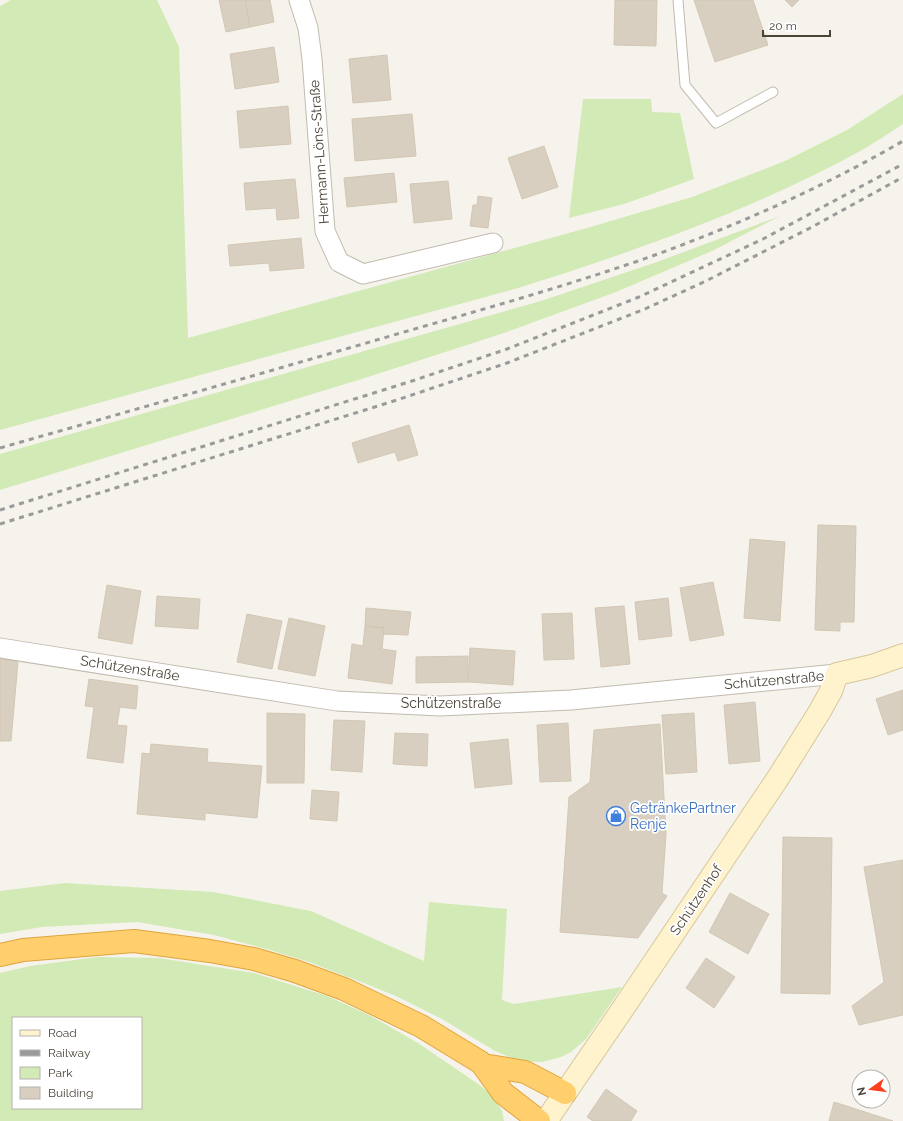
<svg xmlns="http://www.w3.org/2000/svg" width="903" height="1121" viewBox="0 0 903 1121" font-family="Raleway,sans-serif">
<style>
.green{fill:#d2eab5;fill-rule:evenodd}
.building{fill:#d8cfc1;stroke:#d3c7b4}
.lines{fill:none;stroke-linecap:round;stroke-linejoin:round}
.lane-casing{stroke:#c2bbae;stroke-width:11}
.street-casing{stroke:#c2bbae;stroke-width:21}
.secondary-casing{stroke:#d6c79b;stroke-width:24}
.highway-casing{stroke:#e0a43c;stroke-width:24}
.lane{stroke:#fff;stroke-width:9}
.street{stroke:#fff;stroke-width:19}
.secondary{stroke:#fff3cd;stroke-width:22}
.highway{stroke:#ffcf6e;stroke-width:22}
.rail{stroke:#9a9a9a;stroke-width:3;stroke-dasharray:5 5;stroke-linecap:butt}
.labels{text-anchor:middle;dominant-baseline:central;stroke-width:3.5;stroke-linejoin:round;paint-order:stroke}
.street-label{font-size:14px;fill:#4b4439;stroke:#fff}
.shop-label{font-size:14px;fill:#366cbe;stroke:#fff;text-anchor:start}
</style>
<rect width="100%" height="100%" fill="#f6f3ec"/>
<path class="green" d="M11 0H157L179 47 188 338 587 228 692 197 785 161 847 130 903 94V124C889 133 876 142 862 150 753 210 636 251 518 288L0 430V6Z
M583 99H651L652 112 680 113 694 179 624 204 569 218Z
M780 216 712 251 616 292 504 333 368 377 0 490V454L541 301 657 262Z
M65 883 213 892 311 911 424 961 429 902 507 909 502 1000 514 1004 622 987 586 1039 571 1052 561 1057 542 1062 519 1061 495 1051 442 1019 398 997 364 983 309 962 270 950 214 935 137 922 42 927 0 934V891Z
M97 957 159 958 254 973 327 996 369 1015 418 1043 481 1086 495 1099 502 1111 504 1121H0V973L30 966ZM13 1018H141V1108H13Z"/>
<path class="building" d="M219 0H245L250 27 226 32Z
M245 0H270L274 22 250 27Z
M615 0H657L656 46 614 45Z
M694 0H753L768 45 715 62Z
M785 0H799L792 7Z
M274 47 279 82 235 89 230 54Z
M387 55 391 100 353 103 349 59Z
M288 106 291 144 240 148 237 111Z
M412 114 416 156 355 161 352 119Z
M544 146 558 187 522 199 508 158Z
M394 173 397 202 347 207 344 178Z
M295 179 299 218 277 220 276 208 246 210 244 183Z
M448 181 452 219 414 223 410 184Z
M478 196 492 198 488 228 470 226 473 205H477Z
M301 238 304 268 270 271 269 263 230 266 228 245Z
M409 425 418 455 398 461 395 452 358 463 352 443Z
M818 525 856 526 854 622H840V631L815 630Z
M750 539 785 542 780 621 744 618Z
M713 582 724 635 690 641 680 588Z
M107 585 141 591 132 644 98 638Z
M157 596 200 599 198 629 155 626Z
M668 598 672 636 639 640 635 602Z
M624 606 630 664 601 667 595 608Z
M366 608 411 612 408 635 383 634 384 628 365 626Z
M572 613 574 659 544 660 542 614Z
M247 614 282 621 272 669 237 662Z
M289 618 325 626 315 676 278 669Z
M365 626 384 628 382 649 396 651 392 684 348 678 352 644 363 646Z
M470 648 515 651 513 685 468 682Z
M468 656V682L416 683V657Z
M0 658 18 662 11 741H0Z
M89 679 138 686 136 709 120 707 117 725 127 726 123 763 87 758 94 707 85 706Z
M903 690V730L888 735 876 699Z
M755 702 760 761 729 764 724 705Z
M267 713 305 714 304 783H267Z
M694 713 697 772 666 774 662 715Z
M334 720 365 721 362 772 331 770Z
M568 723 571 781 540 782 537 725Z
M660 724 666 834 662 893 667 896 638 938 560 932 569 797 590 782 594 730Z
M395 733 428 734 427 766 393 764Z
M508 739 512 784 475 788 470 743Z
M151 744 208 749 207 762 262 766 257 818 205 813V820L137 814 142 753 150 754Z
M312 790 339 792 337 821 310 819Z
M783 837 832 838 830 994 781 993Z
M903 860V1015L859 1025 852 1006 884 982 864 867Z
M730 893 769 914 748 954 709 932Z
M706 958 735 977 714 1008 686 988Z
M606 1089 637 1111 631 1121H593L587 1117Z
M834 1102 893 1121H829Z"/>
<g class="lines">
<g class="lane-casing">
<path id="lane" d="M678 0 685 85 716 123 773 92"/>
</g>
<g class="street-casing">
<path id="street" d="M299 0 308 28 312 59 325 231 339 262 363 274 493 243
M0 648 337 701 440 706 571 700 837 674"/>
</g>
<g class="secondary-casing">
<path id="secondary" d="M546 1121 624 1007 778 778 820 711 831 691 837 674 872 666 903 655"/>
</g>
<g class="highway-casing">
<path id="highway" d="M0 955 23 950 134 941 210 951 254 959 295 971 344 989 421 1026 480 1062 483 1065 503 1093 539 1121
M483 1065 525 1072 565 1093"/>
</g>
<use href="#lane" class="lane"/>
<use href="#street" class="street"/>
<use href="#secondary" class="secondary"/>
<use href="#highway" class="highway"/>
<path class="rail" d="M0 448C137 409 274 370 411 330 488 308 565 286 641 260 731 228 820 189 903 141
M0 510 412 381 507 349 639 297 763 239 903 164
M0 524 397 400 507 363 645 309 706 281 812 227 903 177"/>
</g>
<defs>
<g id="shop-ring" transform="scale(1)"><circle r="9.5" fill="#fff" stroke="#3f7fe0" stroke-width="1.5"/><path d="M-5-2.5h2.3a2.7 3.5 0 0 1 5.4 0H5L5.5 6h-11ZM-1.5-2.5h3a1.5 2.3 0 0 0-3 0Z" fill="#3f7fe0"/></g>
</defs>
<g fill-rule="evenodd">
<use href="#shop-ring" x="616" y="816"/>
</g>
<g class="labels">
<g class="street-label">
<text transform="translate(319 152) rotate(-94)">Hermann-Löns-Straße</text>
<text transform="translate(130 668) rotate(9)">Schützenstraße</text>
<text transform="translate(774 680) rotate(-5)">Schützenstraße</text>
<text x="451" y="703">Schützenstraße</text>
<text transform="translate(696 900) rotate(-56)">Schützenhof</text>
</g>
<g class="shop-label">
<text x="630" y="808">GetränkePartner<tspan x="630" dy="16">Renje</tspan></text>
</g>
</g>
<rect x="12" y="1017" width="130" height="92" fill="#ffffff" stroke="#b7b4b0"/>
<rect x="20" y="1030" width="20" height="6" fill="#fff3cd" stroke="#b7b4b0"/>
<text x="48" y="1037" font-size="12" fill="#4b4439">Road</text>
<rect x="20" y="1050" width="20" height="6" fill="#9a9a9a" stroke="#b7b4b0"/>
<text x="48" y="1057" font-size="12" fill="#4b4439">Railway</text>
<rect x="20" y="1067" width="20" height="12" fill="#d2eab5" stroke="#b7b4b0"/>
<text x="48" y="1077" font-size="12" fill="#4b4439">Park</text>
<rect x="20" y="1087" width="20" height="12" fill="#d8cfc1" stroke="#b7b4b0"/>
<text x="48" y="1097" font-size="12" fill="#4b4439">Building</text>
<g transform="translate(871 1089) rotate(256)"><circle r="19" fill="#ffffff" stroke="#b7b4b0"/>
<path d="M0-3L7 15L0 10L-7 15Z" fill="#fc3f1d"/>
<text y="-6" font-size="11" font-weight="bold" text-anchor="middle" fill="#4b4439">N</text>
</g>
<path d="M763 30v6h67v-6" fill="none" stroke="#4b4439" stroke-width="2"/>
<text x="769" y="30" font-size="12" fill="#4b4439" stroke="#ffffff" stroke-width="3" paint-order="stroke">20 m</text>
</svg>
